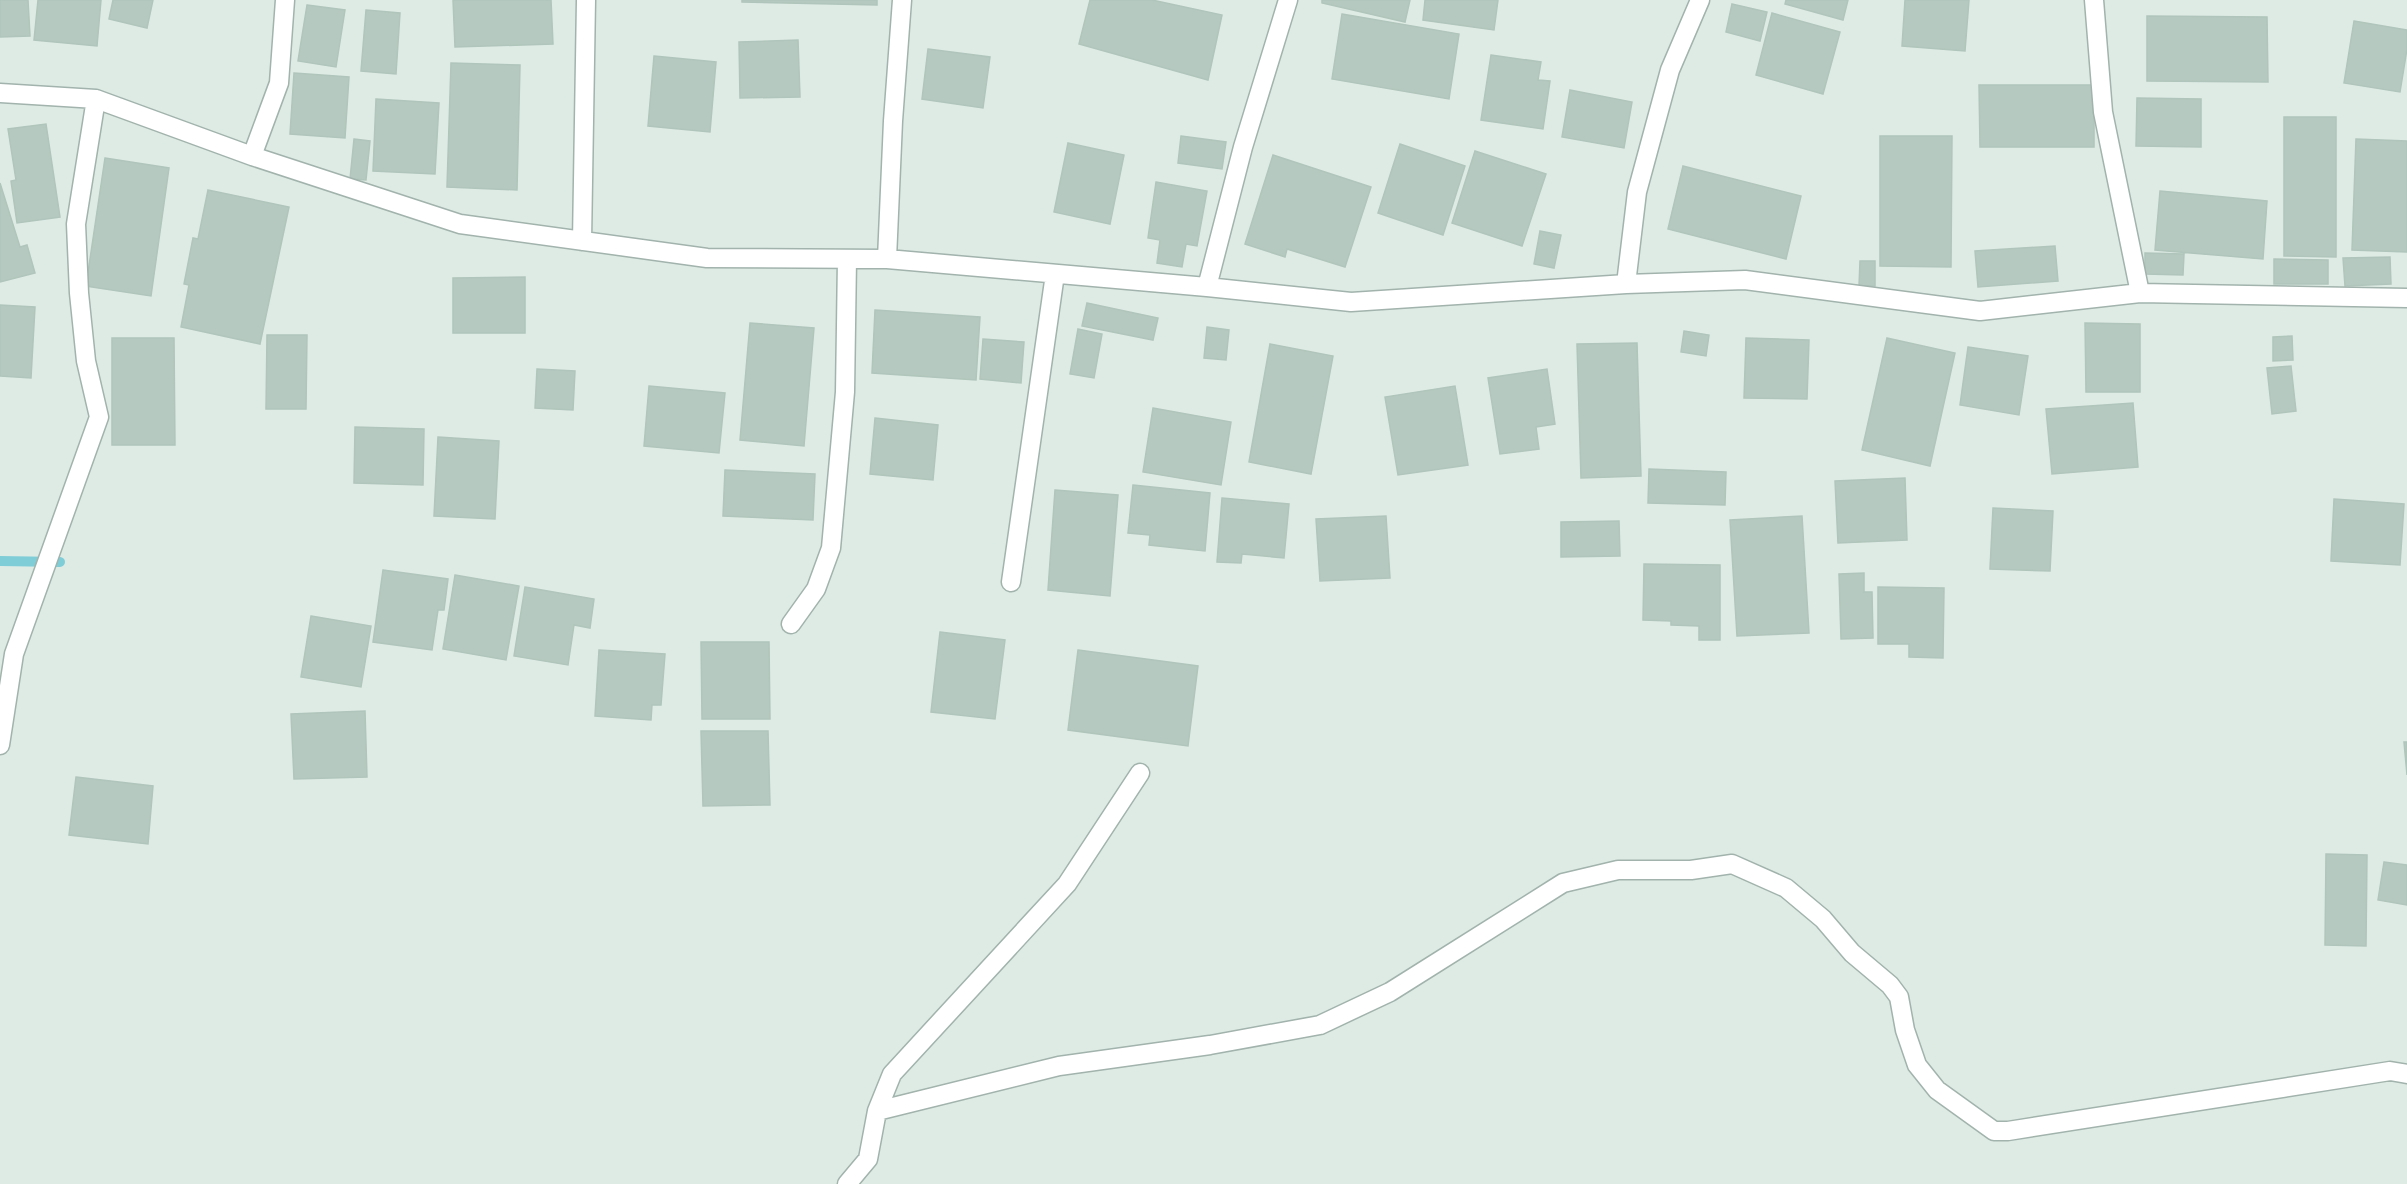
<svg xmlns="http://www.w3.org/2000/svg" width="2407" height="1184" viewBox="0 0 2407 1184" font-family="'Fira Sans Condensed',sans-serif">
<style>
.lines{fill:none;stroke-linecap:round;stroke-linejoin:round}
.stream{stroke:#7fcdd7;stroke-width:10}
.building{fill:#b6c9c0;stroke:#b0c5bb;stroke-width:1.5}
.street-casing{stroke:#a1b3ac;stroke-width:21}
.street{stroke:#fff;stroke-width:18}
</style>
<rect width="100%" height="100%" fill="#deebe5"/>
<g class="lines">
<path class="stream" d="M0 561 60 562"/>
</g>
<path class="building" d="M0 0H28L30 36 0 37Z
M38 0H101L97 46 34 40Z
M113 0H153L147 28 109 19Z
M453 0H551L553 44 455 47Z
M742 0H877V5L742 2Z
M1090 0H1152L1222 15 1208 80 1079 44Z
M1322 0H1410L1405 22 1322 3Z
M1425 0H1498L1494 30 1423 20Z
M1786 0H1848L1843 20 1785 4Z
M1905 0H1969L1965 51 1902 46Z
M1732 4 1767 12 1760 41 1726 32Z
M307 5 345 10 336 67 298 61Z
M366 10 400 13 396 74 361 71Z
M1772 13 1840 32 1823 94 1756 75Z
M1342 14 1459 34 1449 99 1332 79Z
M2147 16 2267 17 2268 82 2147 81Z
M2354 21 2407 30V49L2400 92 2344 83Z
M798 40 800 97 740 98 739 42Z
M928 49 990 57 983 108 922 99Z
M1491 55 1541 62 1538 80 1550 81 1543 129 1481 120Z
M654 56 716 62 710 132 648 126Z
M451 63 520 65 517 190 447 187Z
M294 73 349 77 345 138 290 134Z
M1979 85H2094V147H1980Z
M1570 90 1632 102 1624 148 1562 137Z
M2137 98 2201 99V147L2136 146Z
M376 99 439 103 435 174 373 171Z
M2284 117H2336V257L2284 256Z
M46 124 60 217 17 223 11 181 16 180 8 129Z
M1181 136 1226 142 1222 169 1178 163Z
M1880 136H1952L1951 267 1880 266Z
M354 139 370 141 366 180 350 179Z
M2356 139 2407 141V252L2352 250Z
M1068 143 1124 155 1110 224 1054 212Z
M1400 144 1465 166 1443 235 1378 213Z
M1475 151 1546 174 1522 246 1452 223Z
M1273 155 1371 187 1345 267 1287 249 1285 257 1245 244Z
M105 158 169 168 151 296 86 286Z
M1683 166 1801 196 1786 259 1668 229Z
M1156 182 1207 191 1197 246 1186 244 1182 267 1157 263 1160 240 1148 238Z
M0 183 20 247 27 245 35 273 0 282Z
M208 190 289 207 260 344 181 327 189 285 184 284 193 238 198 239Z
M2160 191 2267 201 2263 259 2155 250Z
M1540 231 1561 235 1554 268 1534 264Z
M2055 246 2058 281 1978 287 1975 251Z
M2145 253 2184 254 2183 275 2145 274Z
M2390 257 2391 284 2345 286 2343 258Z
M2274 259 2328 260V284H2274Z
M1860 261H1875V286H1859Z
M525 277V333H453V278Z
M1087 303 1158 318 1153 340 1082 326Z
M0 305 35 307 31 378 0 376Z
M875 310 980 317 976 380 872 373Z
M750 323 814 328 804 446 740 440Z
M2085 323 2140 324V392H2086Z
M1207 327 1229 330 1226 360 1204 358Z
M1078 329 1102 334 1094 378 1070 374Z
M1684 331 1709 335 1706 356 1681 352Z
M267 335H307L306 409H266Z
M2292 336 2293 360 2273 361V337Z
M112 338H174L175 445H112Z
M1746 338 1809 340 1807 399 1744 398Z
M1887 338 1955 353 1930 466 1862 450Z
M983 339 1024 342 1021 383 980 379Z
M1637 343 1641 476 1581 478 1577 344Z
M1270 344 1333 356 1311 474 1249 462Z
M1968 347 2028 356 2019 415 1960 405Z
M2291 366 2296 411 2272 414 2267 368Z
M537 369 575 371 573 410 535 408Z
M1547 369 1555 424 1536 427 1539 449 1500 454 1488 378Z
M649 386 725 393 719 453 644 446Z
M1455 386 1468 465 1398 475 1385 397Z
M2133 403 2138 467 2052 474 2046 409Z
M1153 408 1231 422 1221 485 1143 472Z
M875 418 938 425 933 480 870 474Z
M355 427 424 429 423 485 354 483Z
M438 437 499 441 495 519 434 516Z
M1649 469 1726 472 1725 505 1648 503Z
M725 470 815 474 813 520 723 516Z
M1905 478 1907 540 1838 543 1835 481Z
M1133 485 1210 493 1205 551 1149 545 1150 535 1128 533Z
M1055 490 1118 495 1110 596 1048 590Z
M1222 498 1289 504 1284 558 1242 554 1241 563 1217 562Z
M2334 499 2404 504 2400 565 2331 561Z
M1993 508 2053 511 2050 571 1990 569Z
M1386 516 1390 578 1320 581 1316 519Z
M1802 516 1809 633 1737 636 1730 520Z
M1619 521 1620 556 1561 557V522Z
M1644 564 1720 565V640H1699V626L1671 625V621L1643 620Z
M383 570 448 579 444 610H438L432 650 373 642Z
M1864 573V592H1872L1873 638 1841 639 1839 574Z
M455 575 519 586 506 660 443 649Z
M525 587 594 599 590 628 574 625 568 665 514 656Z
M1878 587 1944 588 1943 658 1909 657V644H1878Z
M311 616 371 626 361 687 301 677Z
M940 632 1005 640 995 719 931 712Z
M701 642H769L770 719H702Z
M599 650 665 654 661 705H652L651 720 595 716Z
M1078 650 1198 666 1188 746 1068 730Z
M365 711 367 777 294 779 291 714Z
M701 731H768L770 805 703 806Z
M2404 742H2407V775Z
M76 777 153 786 148 844 69 835Z
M2326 854 2367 855 2366 946 2325 945Z
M2384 862 2407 865V905L2378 900Z"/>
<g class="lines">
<g class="street-casing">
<path id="street" d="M2094 0 2103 112 2140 293
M0 93 96 99 252 156 460 224 707 258 887 259 1207 287 1351 302 1626 284 1745 280 1980 311 2140 293 2407 298
M252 156 279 83 285 0
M582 241 586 0
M887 259 893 121 902 0
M1626 284 1637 192 1670 70 1700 0
M1207 287 1243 147 1288 0
M1011 582 1055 274
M791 624 816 589 831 548 845 392 847 259
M0 745 14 654 99 417 86 361 79 293 76 224 96 99
M877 1111 1059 1066 1210 1045 1320 1025 1390 992 1563 883 1618 870H1691L1732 864 1786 888 1823 919 1852 953 1890 985 1899 997 1905 1030 1917 1065 1937 1090 1994 1131H2008L2390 1071 2407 1074
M847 1184 868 1159 877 1111 892 1074 1067 884 1140 773"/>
</g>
<use href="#street" class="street"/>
</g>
</svg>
